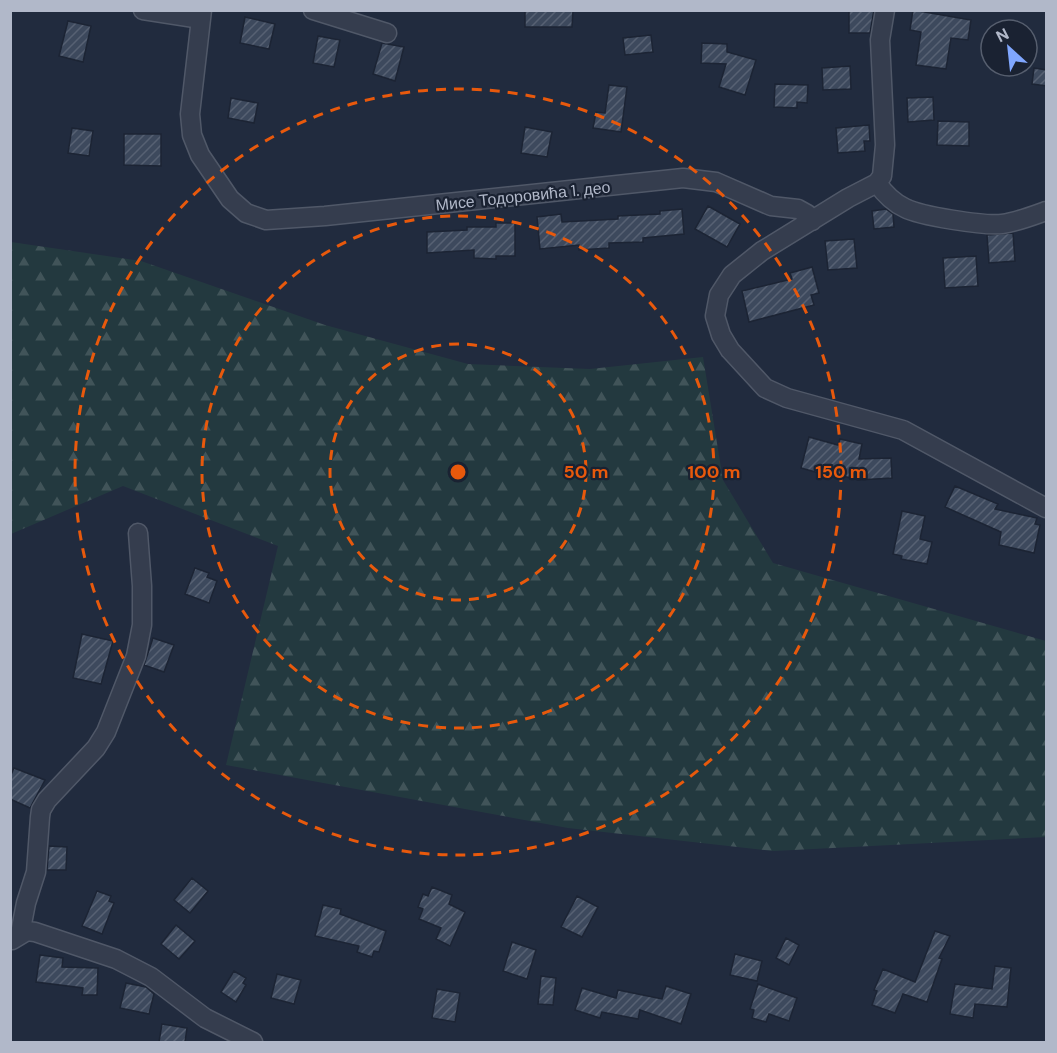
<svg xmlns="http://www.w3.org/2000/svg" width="1057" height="1053" viewBox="0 0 1057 1053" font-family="'DM Sans',sans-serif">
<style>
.forest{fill:url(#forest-firs)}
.building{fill:url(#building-hatch);stroke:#1c2434;stroke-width:1.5}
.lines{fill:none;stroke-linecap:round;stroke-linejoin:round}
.minor-casing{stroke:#505868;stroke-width:21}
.minor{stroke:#353d4e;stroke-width:18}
.ring{fill:none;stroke:#e8590c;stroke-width:3;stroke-dasharray:10 8}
.labels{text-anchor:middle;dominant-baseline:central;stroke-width:4.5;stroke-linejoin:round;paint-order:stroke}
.street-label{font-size:16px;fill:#b1b8c9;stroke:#1a2232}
.centre{fill:#e8590c;stroke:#1a2232;stroke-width:3}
.ring-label{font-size:18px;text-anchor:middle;font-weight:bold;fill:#e8590c;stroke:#1a2232;stroke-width:4.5;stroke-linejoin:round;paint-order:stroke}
</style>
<defs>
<pattern id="forest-firs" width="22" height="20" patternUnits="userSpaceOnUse" patternTransform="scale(1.5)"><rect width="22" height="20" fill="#23393f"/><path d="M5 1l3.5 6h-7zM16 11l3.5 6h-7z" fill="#415459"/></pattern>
<pattern id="building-hatch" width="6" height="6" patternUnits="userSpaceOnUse" patternTransform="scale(1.5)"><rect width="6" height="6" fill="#3d495d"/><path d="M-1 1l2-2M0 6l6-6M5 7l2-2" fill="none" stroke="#576173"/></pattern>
</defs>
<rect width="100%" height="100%" fill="#212b3e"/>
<path class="forest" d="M11 242 141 261 325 325 468 364 590 369 703 357 723 480 773 563 1046 641V837L774 851 568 828 226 765 278 546 123 486 11 534Z"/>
<path class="building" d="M525 10 573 11 572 27H525Z
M849 10H874L870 33H849Z
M913 10 971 20 968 40 951 38 946 69 916 65 921 32 910 30Z
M245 17 275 24 269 49 240 43Z
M68 21 91 26 83 62 59 56Z
M651 35 653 52 625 55 623 38Z
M318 36 340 40 334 67 313 63Z
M382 43 404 47 395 81 373 74Z
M702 43 727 44V52L756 60 745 95 719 87 726 64 701 63Z
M850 66 851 89 823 90 822 68Z
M1034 68 1047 70V86L1032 84Z
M775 84 808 85 807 103 797 102V108L774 107Z
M609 85 627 87 621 132 593 128 596 112 605 113Z
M933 97 934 120 908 122 907 98Z
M231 98 258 103 254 123 228 118Z
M938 121 969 122V146L937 145Z
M869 125 870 141H864L865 151 838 153 836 128Z
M525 127 552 132 547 157 521 153Z
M72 128 93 131 89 156 68 153Z
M124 134H161V166L124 165Z
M708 206 740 224 727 247 695 229Z
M682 209 684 234 643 238V242L609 243V248L579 250V245L540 249 537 217 561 214 562 222 618 219V216L660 214V211Z
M886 209 893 214 894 227 874 229 872 211Z
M496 223H515V256H496V259L474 258V250L427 253V232L467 230V227H496Z
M1013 233 1015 261 989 263 987 235Z
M854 239 857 268 828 270 825 241Z
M976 256 978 286 945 288 943 258Z
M812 267 819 293 811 295 814 305 749 322 742 291 792 279 790 273Z
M809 437 838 445 840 439 862 444 859 459 891 458 892 478 858 480 820 470 819 473 801 468Z
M955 486 998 504 995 509 1037 518 1035 524 1040 525 1034 553 999 545 1001 532 945 507Z
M902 511 925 516 920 539 932 542 927 564 901 559 902 556 893 554Z
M195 568 209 573 207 577 217 581 209 603 185 594Z
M82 634 113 641 101 684 73 678Z
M153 638 174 645 164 672 144 665Z
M14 768 45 780 30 808 10 799V777Z
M49 846 67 847 66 870H47Z
M192 878 208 891 190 913 174 900Z
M432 887 452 895 449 904 465 912 450 946 436 939 441 928 419 919 423 909 418 907 423 894 428 896Z
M97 891 111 896 109 901 114 903 102 934 82 926Z
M577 896 598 907 582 937 561 927Z
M323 905 341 909 340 914 386 931 379 952 374 951 372 957 357 952 359 946 315 936Z
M176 925 195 941 179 959 161 944Z
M935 931 950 936 939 958 942 959 927 1002 903 994 895 1013 872 1005 877 991 874 990 883 969 915 982Z
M786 938 799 945 789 965 776 958Z
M512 942 536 950 527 979 503 971Z
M735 954 762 961 757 981 730 975Z
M40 955 63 958 62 967 98 968 97 995H82L83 988 36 982Z
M995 966 1011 968 1007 1007 975 1004 973 1018 950 1014 955 984 992 989Z
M234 971 246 978 243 983 246 985 236 1002 221 992Z
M277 974 301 980 294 1004 271 998Z
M541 976 556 978 553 1005 538 1004Z
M126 983 146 987 154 994 149 1014 120 1008Z
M758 984 797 998 789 1021 769 1014 766 1022 752 1018 754 1010 750 1009Z
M666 986 691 994 681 1024 640 1010 638 1019 602 1012 600 1018 575 1010 582 988 616 998 618 990 662 999Z
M437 989 460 993 455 1022 432 1018Z
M162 1024 187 1028 185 1042H159Z"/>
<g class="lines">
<g class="minor-casing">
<path id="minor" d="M143 10 201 19
M202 10 190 114 192 135 200 155 230 199 246 213 266 220 325 216 683 178 716 182 771 206 798 209 807 214 812 221
M313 10 387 33
M885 10 880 40 885 145 882 176 877 183 848 198 762 251 732 275 719 295 715 316 721 335 730 350 765 388 787 398 903 430 1046 508
M877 183C884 193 894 203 905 208 920 216 984 226 1002 224 1017 222 1032 216 1046 211
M20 934 26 903 36 872 40 817 41 810 47 800 96 748 106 732 136 656 142 625V586L138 533
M12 940 27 931 35 932 116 959 151 977 205 1018 253 1042"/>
</g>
<use href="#minor" class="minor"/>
</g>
<g class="ring">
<circle cx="458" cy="472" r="128"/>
<circle cx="458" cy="472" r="256"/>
<circle cx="458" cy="472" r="383"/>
</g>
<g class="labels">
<g class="street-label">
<text transform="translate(523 196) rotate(-6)">Мисе Тодоровића 1. део</text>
</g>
</g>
<circle cx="458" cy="472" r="9" class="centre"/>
<g class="ring-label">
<text x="586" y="478">50 m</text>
<text x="714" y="478">100 m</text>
<text x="841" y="478">150 m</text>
</g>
<rect width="1057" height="1053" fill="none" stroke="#b1b8c9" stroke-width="24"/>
<g transform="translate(1009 48) rotate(333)"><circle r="28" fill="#1a2232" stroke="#565e6e" stroke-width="1.5"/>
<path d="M0-4.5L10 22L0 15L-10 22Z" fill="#80a7ff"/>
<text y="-9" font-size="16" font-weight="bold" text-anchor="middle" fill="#b1b8c9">N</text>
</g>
</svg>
